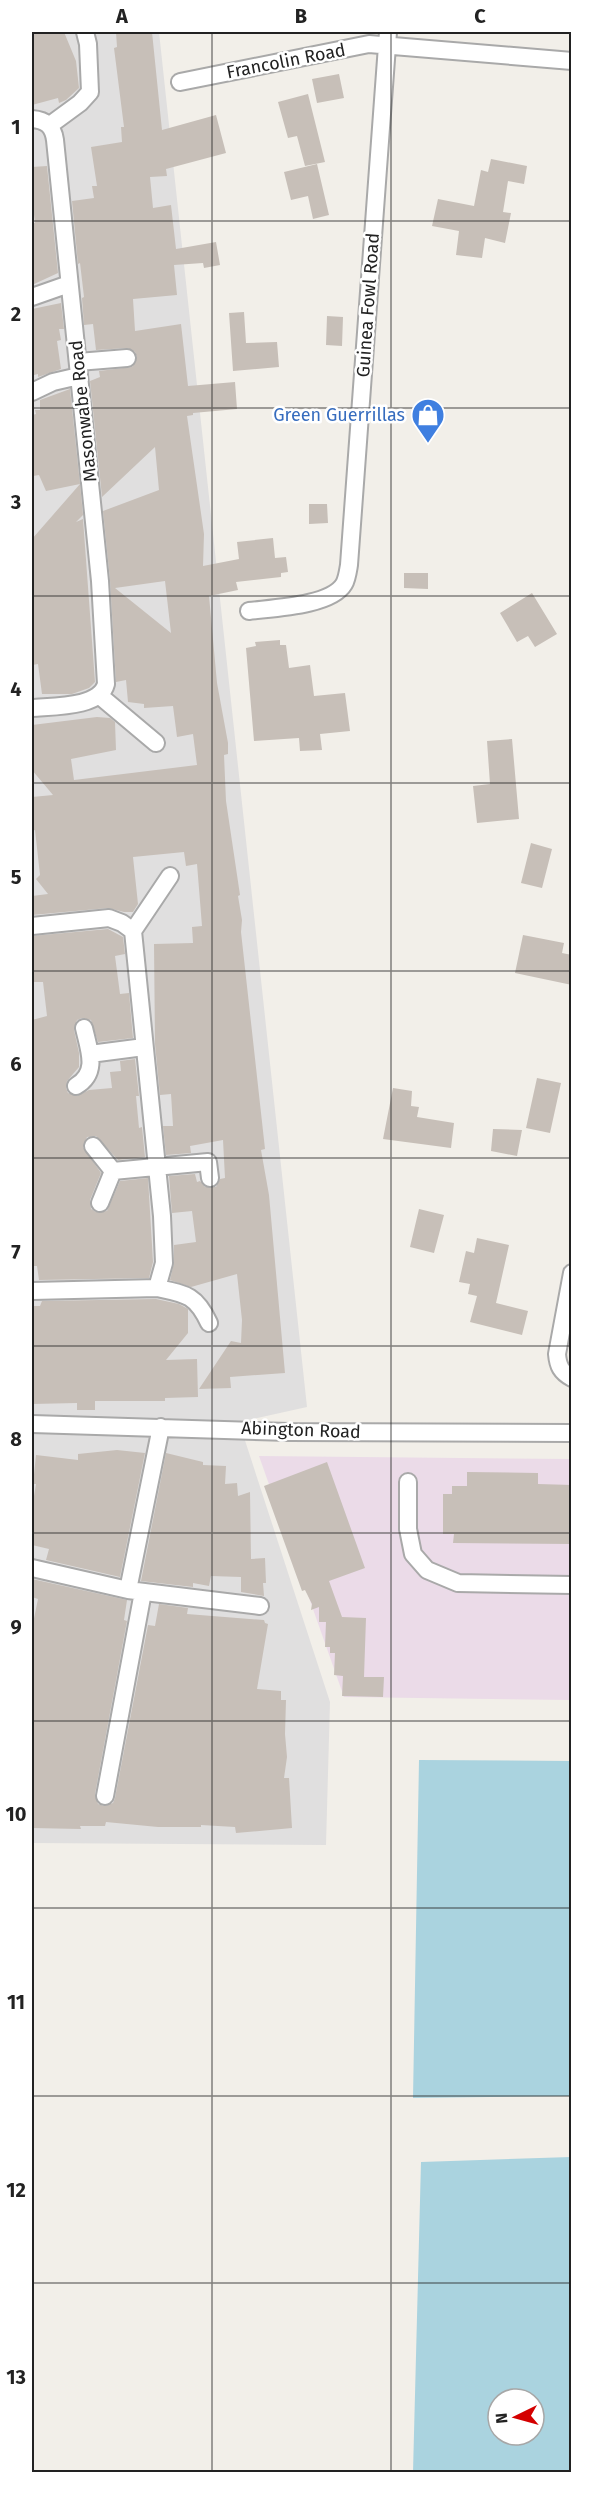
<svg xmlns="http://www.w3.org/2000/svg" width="603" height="2504" viewBox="0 0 603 2504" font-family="'Fira Sans',sans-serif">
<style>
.residential{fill:#e0dfdf}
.industrial{fill:#ebdbe8}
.water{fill:#aad3df;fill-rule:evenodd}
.building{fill:#c7bfb8;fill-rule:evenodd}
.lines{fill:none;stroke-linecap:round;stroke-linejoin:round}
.street-casing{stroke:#a9a9a9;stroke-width:20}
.street{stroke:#fff;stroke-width:16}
.grid{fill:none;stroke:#222;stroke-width:1.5;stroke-opacity:0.55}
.labels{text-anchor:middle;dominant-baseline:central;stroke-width:5;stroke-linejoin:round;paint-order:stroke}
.street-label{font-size:18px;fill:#222;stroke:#fff}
.shop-label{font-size:18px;fill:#366cbe;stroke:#fff;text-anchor:end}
.neatline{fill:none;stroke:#222;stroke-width:2}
.grid-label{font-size:20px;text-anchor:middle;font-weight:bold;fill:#222}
</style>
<rect width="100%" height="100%" fill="#f2efe9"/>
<path class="residential" d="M32 32H159L307 1407 239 1422 330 1702 326 1845 32 1843Z"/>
<path class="industrial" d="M259 1456 571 1459V1700L344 1697Z"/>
<path class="water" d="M419 1760 571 1761V2096L413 2098Z
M571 2157V2472H413L421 2162ZM498 2399H534V2435H498Z"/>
<path class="building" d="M32 32H64L76 61 79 88 66 100 59 103 58 98 32 105Z
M116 32H152L162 130 216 115 226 153 166 169 167 176 150 177 153 208 171 205 176 249 216 242 220 265 204 268 203 263 174 265 177 295 133 299 135 331 181 324 188 386 235 382 237 409 193 413V415L187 416 204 534 203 566 239 559 237 542 273 538 275 558 286 557 288 572 281 573V577L236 582 238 590 209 596 217 683 228 743V754L224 755 226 801 240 895 238 896 242 920 241 932 265 1149 261 1150 269 1195 285 1373 230 1377 231 1388 199 1389 231 1341 241 1343 242 1320 237 1274 191 1287 170 1280 174 1263V1245L196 1242 192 1211 172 1213 169 1176 195 1174 197 1182 200 1181 205 1187H216L220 1179 225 1178 223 1140 190 1146 191 1153 166 1155 163 1126H173L171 1094 160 1095 155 1044 154 944 193 943 192 927 202 926 197 864 186 866 184 852 133 857 138 904 133 912H124L108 908 32 915V896L48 894 36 879 40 875 35 830 32 831V797L53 795 32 770V725L97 717 110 718 115 722 116 750 71 759 74 780 197 765 193 734 177 737 173 706 144 708V704L128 702 126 680 116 682 110 580 103 511 159 490 155 447 102 497 90 381 100 377 99 371 132 367 137 357 135 352 127 348 96 350 93 324 84 325 82 298 84 297 80 263 78 264 72 201 94 198 92 186H97L91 147 122 142 121 127H124L114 48 117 47ZM165 581 171 633 115 588Z
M339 74 344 98 317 103 312 79Z
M308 94 325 162 305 166 297 136 288 138 278 102Z
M491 159 527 166 524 184 508 181 503 212 511 213 505 243 485 238 482 258 456 255 459 231 432 226 438 199 474 206 481 170 488 172Z
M317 164 329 215 313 219 308 196 291 200 284 172Z
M47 166 58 273 32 285V223H35L32 197V167Z
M61 303 64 329H59L61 340 57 341 61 369 38 377V374L34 375 32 372V309Z
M244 312 246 343 277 342 279 367 233 371 229 313Z
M327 316 343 317 342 346 326 345Z
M70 389 80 484 46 491 39 475 33 476 32 415 36 414 35 410H40V400Z
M80 484 83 515 76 522 83 519 95 682 89 688 72 694H42L38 664 32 665V539Z
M309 504H327L328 523 309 524Z
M404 573H428V589L404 588Z
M532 593 557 634 535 647 528 636 517 642 500 613Z
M280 640V645H286L289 668 310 665 314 696 345 693 350 731 320 734 322 750 300 751 299 738 254 741 246 648 256 646 255 642Z
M512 739 519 819 477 823 473 786 490 784 487 741Z
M531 843 552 849 542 888 521 883Z
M108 929 123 937 125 954 115 956 120 994 129 993 133 1038 98 1042 91 1020 82 1018 77 1020 74 1030 79 1053V1067L67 1081 66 1088 68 1093 77 1096 89 1090 112 1088 110 1072 121 1071 120 1061 135 1059 139 1096H136L139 1128 142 1127 145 1157 118 1160 96 1136 87 1137 83 1147 101 1173 90 1200 91 1209 96 1212 107 1211 120 1181 148 1178 153 1262 149 1278 39 1280 37 1266H32V1020L47 1016 43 982H34L32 972V936Z
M523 935 564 943 562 953 572 955V985L515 973Z
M537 1078 561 1083 550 1133 526 1128Z
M393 1088 412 1091 411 1106 419 1107 417 1117 454 1123 451 1148 383 1139Z
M493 1129 522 1130 517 1156 491 1151Z
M419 1209 444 1215 434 1253 410 1247Z
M477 1238 509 1245 496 1303 528 1311 522 1335 470 1322 477 1296 468 1294 470 1284 459 1282 466 1251 474 1253Z
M156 1299 179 1304 188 1309V1333L166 1360 197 1359 198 1397 165 1398V1401H95V1410H77V1403L32 1404V1306H40L42 1301Z
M117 1450 145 1453 120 1577 46 1560 49 1549 32 1545V1508L36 1484H33L36 1455 78 1460V1454Z
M166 1453 203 1462V1465L226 1466 225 1484 237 1483 238 1496 250 1492 251 1559 265 1558 266 1583H263L264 1596 241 1592V1577L211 1576 209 1586 193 1583V1587L141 1581Z
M327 1462 365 1568 329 1581 342 1617 366 1618 364 1677H384L383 1697 342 1696 343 1676 334 1675 335 1653H330V1647H325L326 1622H319V1607L311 1610 312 1604 305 1590 302 1591 264 1486Z
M467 1472 538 1473V1484L572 1485V1544L453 1543 454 1534H443V1494H452V1486H467Z
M32 1579 127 1600 124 1620 127 1621 95 1794 98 1804 104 1806 113 1803 115 1798 148 1625 155 1626 159 1604 188 1608 187 1614 264 1620 265 1623 268 1624 257 1689 281 1691V1700H286L285 1734 287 1757 284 1778H289L292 1828 236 1833 235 1827 201 1825V1827H158L106 1822 105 1826H80L81 1829 32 1828V1628L38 1599 32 1597Z"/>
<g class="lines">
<g class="street-casing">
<path id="street" d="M180 82 369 44 572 61
M32 119C46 120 53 126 55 140L100 581 106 684C100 708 52 706 32 708
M50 125 80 103 90 92 88 44 85 32
M32 297 69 284
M78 362 127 358
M32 392 53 382 79 376
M249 611C273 608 331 606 344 584 347 579 348 571 349 565L388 32
M100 696 156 743
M32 926 109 918 122 923 133 931 162 1216 164 1263 157 1288 32 1291
M133 931 170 876
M90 1054 144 1047
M76 1086C99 1073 89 1050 84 1028
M93 1146 113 1171
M113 1171 208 1162 210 1178
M100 1203 113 1171
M572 1273 557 1354C558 1366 561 1372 572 1378
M157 1288C186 1294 196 1295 209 1323
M32 1424 289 1432 572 1433
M408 1482V1529L413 1554 427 1570 458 1583 572 1585
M32 1568 128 1590 260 1606
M128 1590 161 1427
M105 1796 143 1592"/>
</g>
<use href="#street" class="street"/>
</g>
<path class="grid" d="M212 32V2472M391 32V2472M32 221H572M32 408H572M32 596H572M32 783H572M32 971H572M32 1158H572M32 1346H572M32 1533H572M32 1721H572M32 1908H572M32 2096H572M32 2283H572"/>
<defs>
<g id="shop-pin" transform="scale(1.725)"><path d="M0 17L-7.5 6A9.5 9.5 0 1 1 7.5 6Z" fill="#3f7fe0" stroke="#fff"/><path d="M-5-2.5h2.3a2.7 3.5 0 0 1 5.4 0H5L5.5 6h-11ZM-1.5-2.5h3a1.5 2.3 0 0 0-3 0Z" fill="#fff"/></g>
</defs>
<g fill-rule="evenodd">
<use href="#shop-pin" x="428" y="415"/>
</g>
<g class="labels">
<g class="street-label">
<text transform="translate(286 61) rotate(-11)">Francolin Road</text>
<text transform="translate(368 305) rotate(-86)">Guinea Fowl Road</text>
<text transform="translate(83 411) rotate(-96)">Masonwabe Road</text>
<text transform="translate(301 1430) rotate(2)">Abington Road</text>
</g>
<g class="shop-label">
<text x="405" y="415">Green Guerrillas</text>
</g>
</g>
<rect width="603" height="2504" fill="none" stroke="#ffffff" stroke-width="66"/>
<g transform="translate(516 2417) rotate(265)"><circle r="28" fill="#ffffff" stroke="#a7a7a7" stroke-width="1.5"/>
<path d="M0-4.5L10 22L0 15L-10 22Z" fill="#d40000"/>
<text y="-9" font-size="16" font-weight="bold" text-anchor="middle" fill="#222222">N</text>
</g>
<rect x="33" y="33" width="537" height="2438" class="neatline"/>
<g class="grid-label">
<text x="122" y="23">A</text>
<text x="301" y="23">B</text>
<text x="480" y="23">C</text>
<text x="16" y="134">1</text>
<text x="16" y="321">2</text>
<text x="16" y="509">3</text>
<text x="16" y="696">4</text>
<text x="16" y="884">5</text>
<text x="16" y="1071">6</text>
<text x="16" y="1259">7</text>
<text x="16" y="1446">8</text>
<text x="16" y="1634">9</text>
<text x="16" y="1821">10</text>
<text x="16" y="2009">11</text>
<text x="16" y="2197">12</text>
<text x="16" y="2384">13</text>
</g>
</svg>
